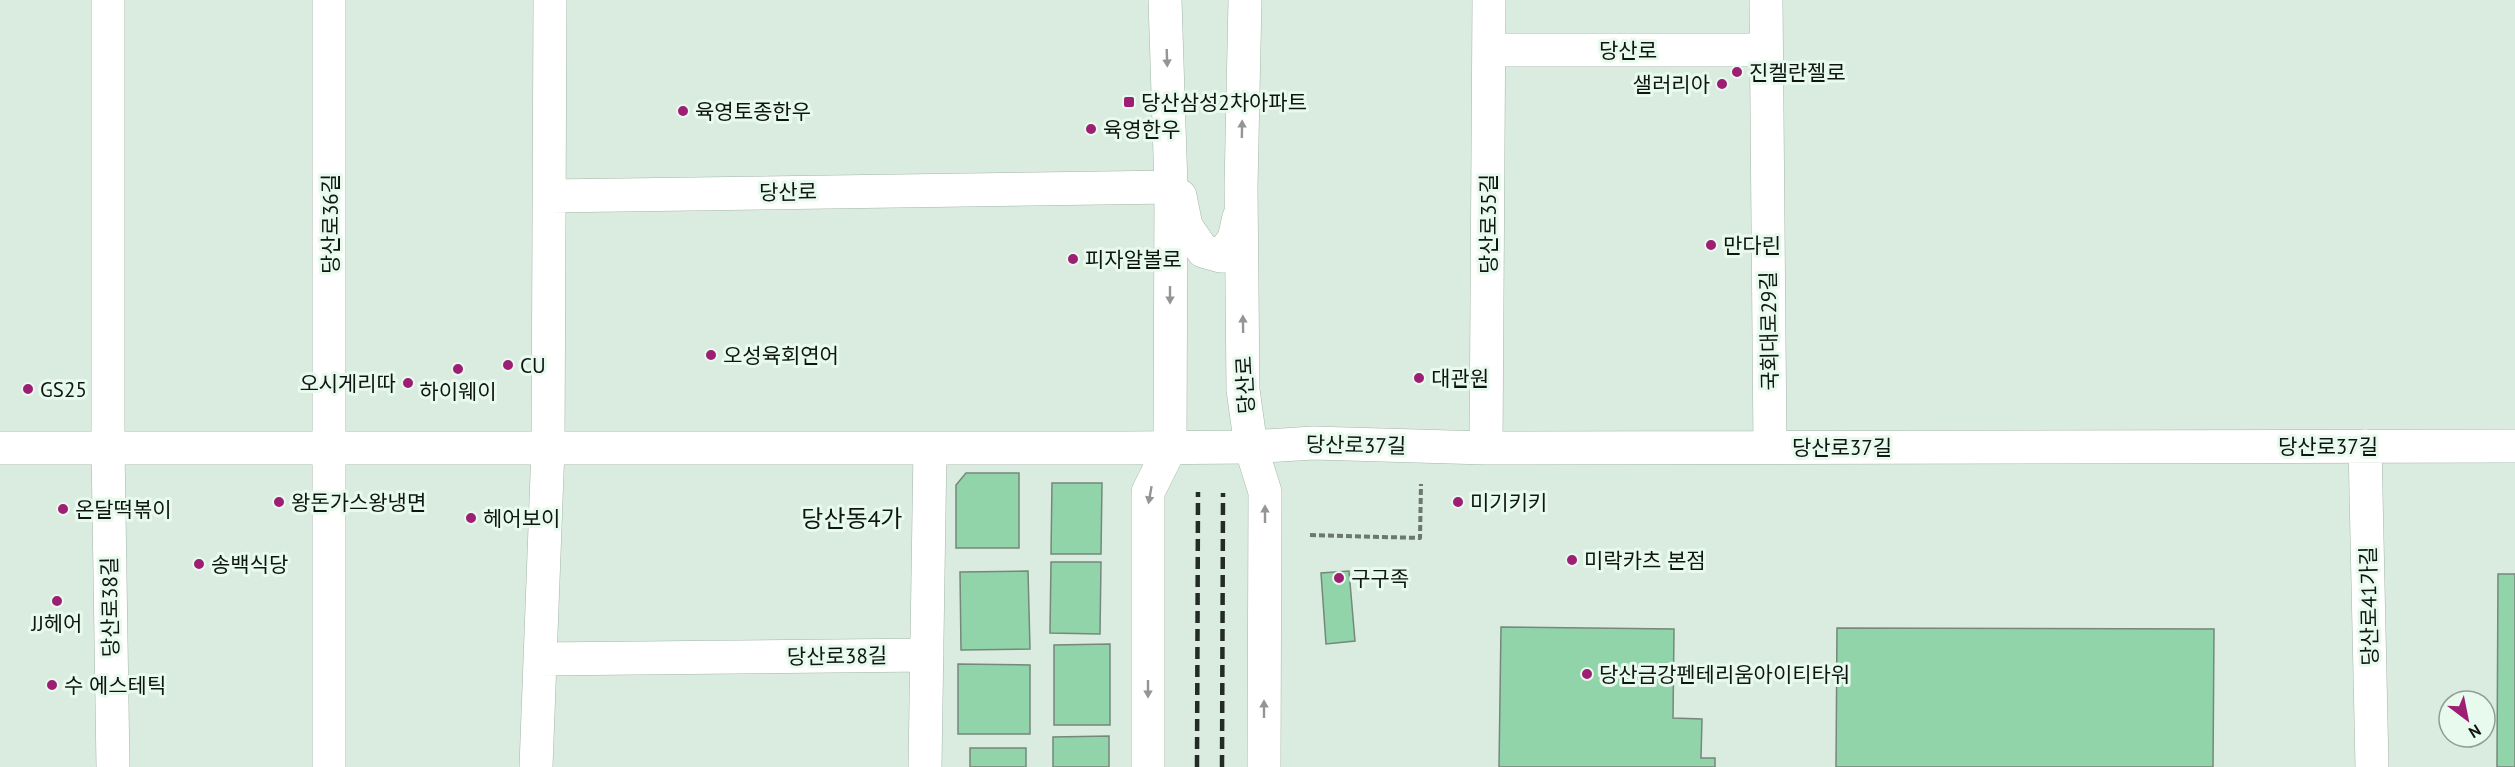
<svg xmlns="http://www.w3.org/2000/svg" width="2515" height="767" viewBox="0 0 2515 767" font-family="'PT Sans','Noto Sans KR',sans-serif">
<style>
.building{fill:#92d4aa;stroke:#76877b;stroke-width:1.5}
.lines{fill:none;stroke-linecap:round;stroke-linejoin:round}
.street-casing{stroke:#a3b5a9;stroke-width:34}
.secondary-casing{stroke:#a3b5a9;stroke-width:34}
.path{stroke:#6c776f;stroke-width:4;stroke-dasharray:6 3;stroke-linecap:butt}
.street{stroke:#fff;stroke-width:33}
.secondary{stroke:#fff;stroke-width:33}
.rail{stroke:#232b26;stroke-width:4.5;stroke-dasharray:12 6;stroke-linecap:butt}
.oneway{fill:#939694}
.poi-dot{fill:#9d1e72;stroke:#e7faed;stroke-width:2}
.labels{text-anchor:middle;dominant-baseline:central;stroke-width:6;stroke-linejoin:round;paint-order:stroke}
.street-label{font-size:21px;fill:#0f1511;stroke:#e7faed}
.poi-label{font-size:21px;fill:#0f1511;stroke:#e7faed;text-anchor:start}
.quarter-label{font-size:24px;fill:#0f1511;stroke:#e7faed}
</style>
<rect width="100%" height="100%" fill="#daece0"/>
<path class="building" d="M966 473H1019V548H956V485Z
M1052 483H1102L1101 554H1051Z
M1051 562H1101L1100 634 1050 633Z
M1028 571 1030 649 961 650 960 572Z
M1349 571 1355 641 1326 644 1321 573Z
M2498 574H2515V767H2497Z
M1501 627 1674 629 1673 718 1702 719 1701 758H1715V767H1499Z
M1837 628 2214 629 2213 767H1836Z
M1110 644V725H1054V645Z
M958 664 1030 665V734H958Z
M1109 736V767H1053V737Z
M970 748H1026V767H970Z"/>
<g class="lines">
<g class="street-casing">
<path id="street" d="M108 0V448L113 767
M329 0V767
M1766 0 1770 447
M1489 50H1766
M550 196 1171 187
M2365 446 2372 767
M0 448H1128L1251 447 1313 443 1486 448 2515 446
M1486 448 1489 0
M540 659 927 655
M536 767 548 448 550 0
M925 767 930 448"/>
</g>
<g class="secondary-casing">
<path id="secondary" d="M1245 0 1241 187 1243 390 1251 447 1265 492 1264 767
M1180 196 1186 226 1203 251 1221 256 1234 239 1239 217
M1148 767V492L1170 448 1171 187 1165 0"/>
</g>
<path class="path" d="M1310 535 1420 538 1421 484"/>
<use href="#street" class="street"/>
<use href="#secondary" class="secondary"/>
<path class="rail" d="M1197 767 1198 492
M1222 767 1223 493"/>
</g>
<defs><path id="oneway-solid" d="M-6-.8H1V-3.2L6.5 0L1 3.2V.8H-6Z" transform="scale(1.5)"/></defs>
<g class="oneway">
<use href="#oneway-solid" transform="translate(1167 58) rotate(88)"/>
<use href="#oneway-solid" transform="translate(1242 129) rotate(-89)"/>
<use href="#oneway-solid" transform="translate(1170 295) rotate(90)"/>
<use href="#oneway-solid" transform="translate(1243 324) rotate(-91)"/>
<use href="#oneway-solid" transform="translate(1150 495) rotate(100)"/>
<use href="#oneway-solid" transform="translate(1265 514) rotate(-90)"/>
<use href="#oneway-solid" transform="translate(1148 689) rotate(90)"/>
<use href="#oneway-solid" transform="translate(1264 709) rotate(-90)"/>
</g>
<g class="poi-dot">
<circle cx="1737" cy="72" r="6"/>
<circle cx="1722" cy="84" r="6"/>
<rect x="1123" y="96" width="12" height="12" rx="3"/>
<circle cx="683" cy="111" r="6"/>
<circle cx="1091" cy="129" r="6"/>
<circle cx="1711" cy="245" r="6"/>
<circle cx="1073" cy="259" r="6"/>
<circle cx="711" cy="355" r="6"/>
<circle cx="508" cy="365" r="6"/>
<circle cx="458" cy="369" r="6"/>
<circle cx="1419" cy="378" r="6"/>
<circle cx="408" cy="383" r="6"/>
<circle cx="28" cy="389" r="6"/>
<circle cx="279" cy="502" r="6"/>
<circle cx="1458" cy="502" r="6"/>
<circle cx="63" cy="509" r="6"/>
<circle cx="471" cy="518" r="6"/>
<circle cx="1572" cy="560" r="6"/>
<circle cx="199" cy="564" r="6"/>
<circle cx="1339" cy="578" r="6"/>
<circle cx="57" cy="601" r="6"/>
<circle cx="1587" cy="674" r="6"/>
<circle cx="52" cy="685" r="6"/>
</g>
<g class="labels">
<g class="street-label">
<text x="1628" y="50">당산로</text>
<text transform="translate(788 192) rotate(-1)">당산로</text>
<text transform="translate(330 224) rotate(-90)">당산로36길</text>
<text transform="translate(1488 224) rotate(-90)">당산로35길</text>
<text transform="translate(1769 331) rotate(-91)">국회대로29길</text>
<text transform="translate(1245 385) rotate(-93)">당산로</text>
<text transform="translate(1356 445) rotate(1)">당산로37길</text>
<text x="2328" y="446">당산로37길</text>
<text x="1842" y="447">당산로37길</text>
<text transform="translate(2369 606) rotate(-91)">당산로41가길</text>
<text transform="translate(110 607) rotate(-91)">당산로38길</text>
<text transform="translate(837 656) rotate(-1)">당산로38길</text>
</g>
<g class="poi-label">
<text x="1749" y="72">진켈란젤로</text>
<text x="1710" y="84" text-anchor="end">샐러리아</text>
<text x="1141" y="102">당산삼성2차아파트</text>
<text x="695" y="111">육영토종한우</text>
<text x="1103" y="129">육영한우</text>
<text x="1723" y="245">만다린</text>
<text x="1085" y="259">피자알볼로</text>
<text x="723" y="355">오성육회연어</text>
<text x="520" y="365">CU</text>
<text x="1431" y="378">대관원</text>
<text x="396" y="383" text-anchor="end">오시게리따</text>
<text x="40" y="389">GS25</text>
<text x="458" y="391" text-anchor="middle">하이웨이</text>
<text x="291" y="502">왕돈가스왕냉면</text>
<text x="1470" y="502">미기키키</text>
<text x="75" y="509">온달떡볶이</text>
<text x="483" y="518">헤어보이</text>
<text x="1584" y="560">미락카츠 본점</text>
<text x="211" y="564">송백식당</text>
<text x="1351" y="578">구구족</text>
<text x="57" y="623" text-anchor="middle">JJ헤어</text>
<text x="1599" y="674">당산금강펜테리움아이티타워</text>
<text x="64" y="685">수 에스테틱</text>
</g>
<g class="quarter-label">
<text x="852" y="518">당산동4가</text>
</g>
</g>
<g transform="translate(2467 719) rotate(148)"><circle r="28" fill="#e7faed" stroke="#919e95" stroke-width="1.5"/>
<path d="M0-4.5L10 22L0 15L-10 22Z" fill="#9d1e72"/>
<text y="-9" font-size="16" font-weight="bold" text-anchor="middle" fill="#0f1511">N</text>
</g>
</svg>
